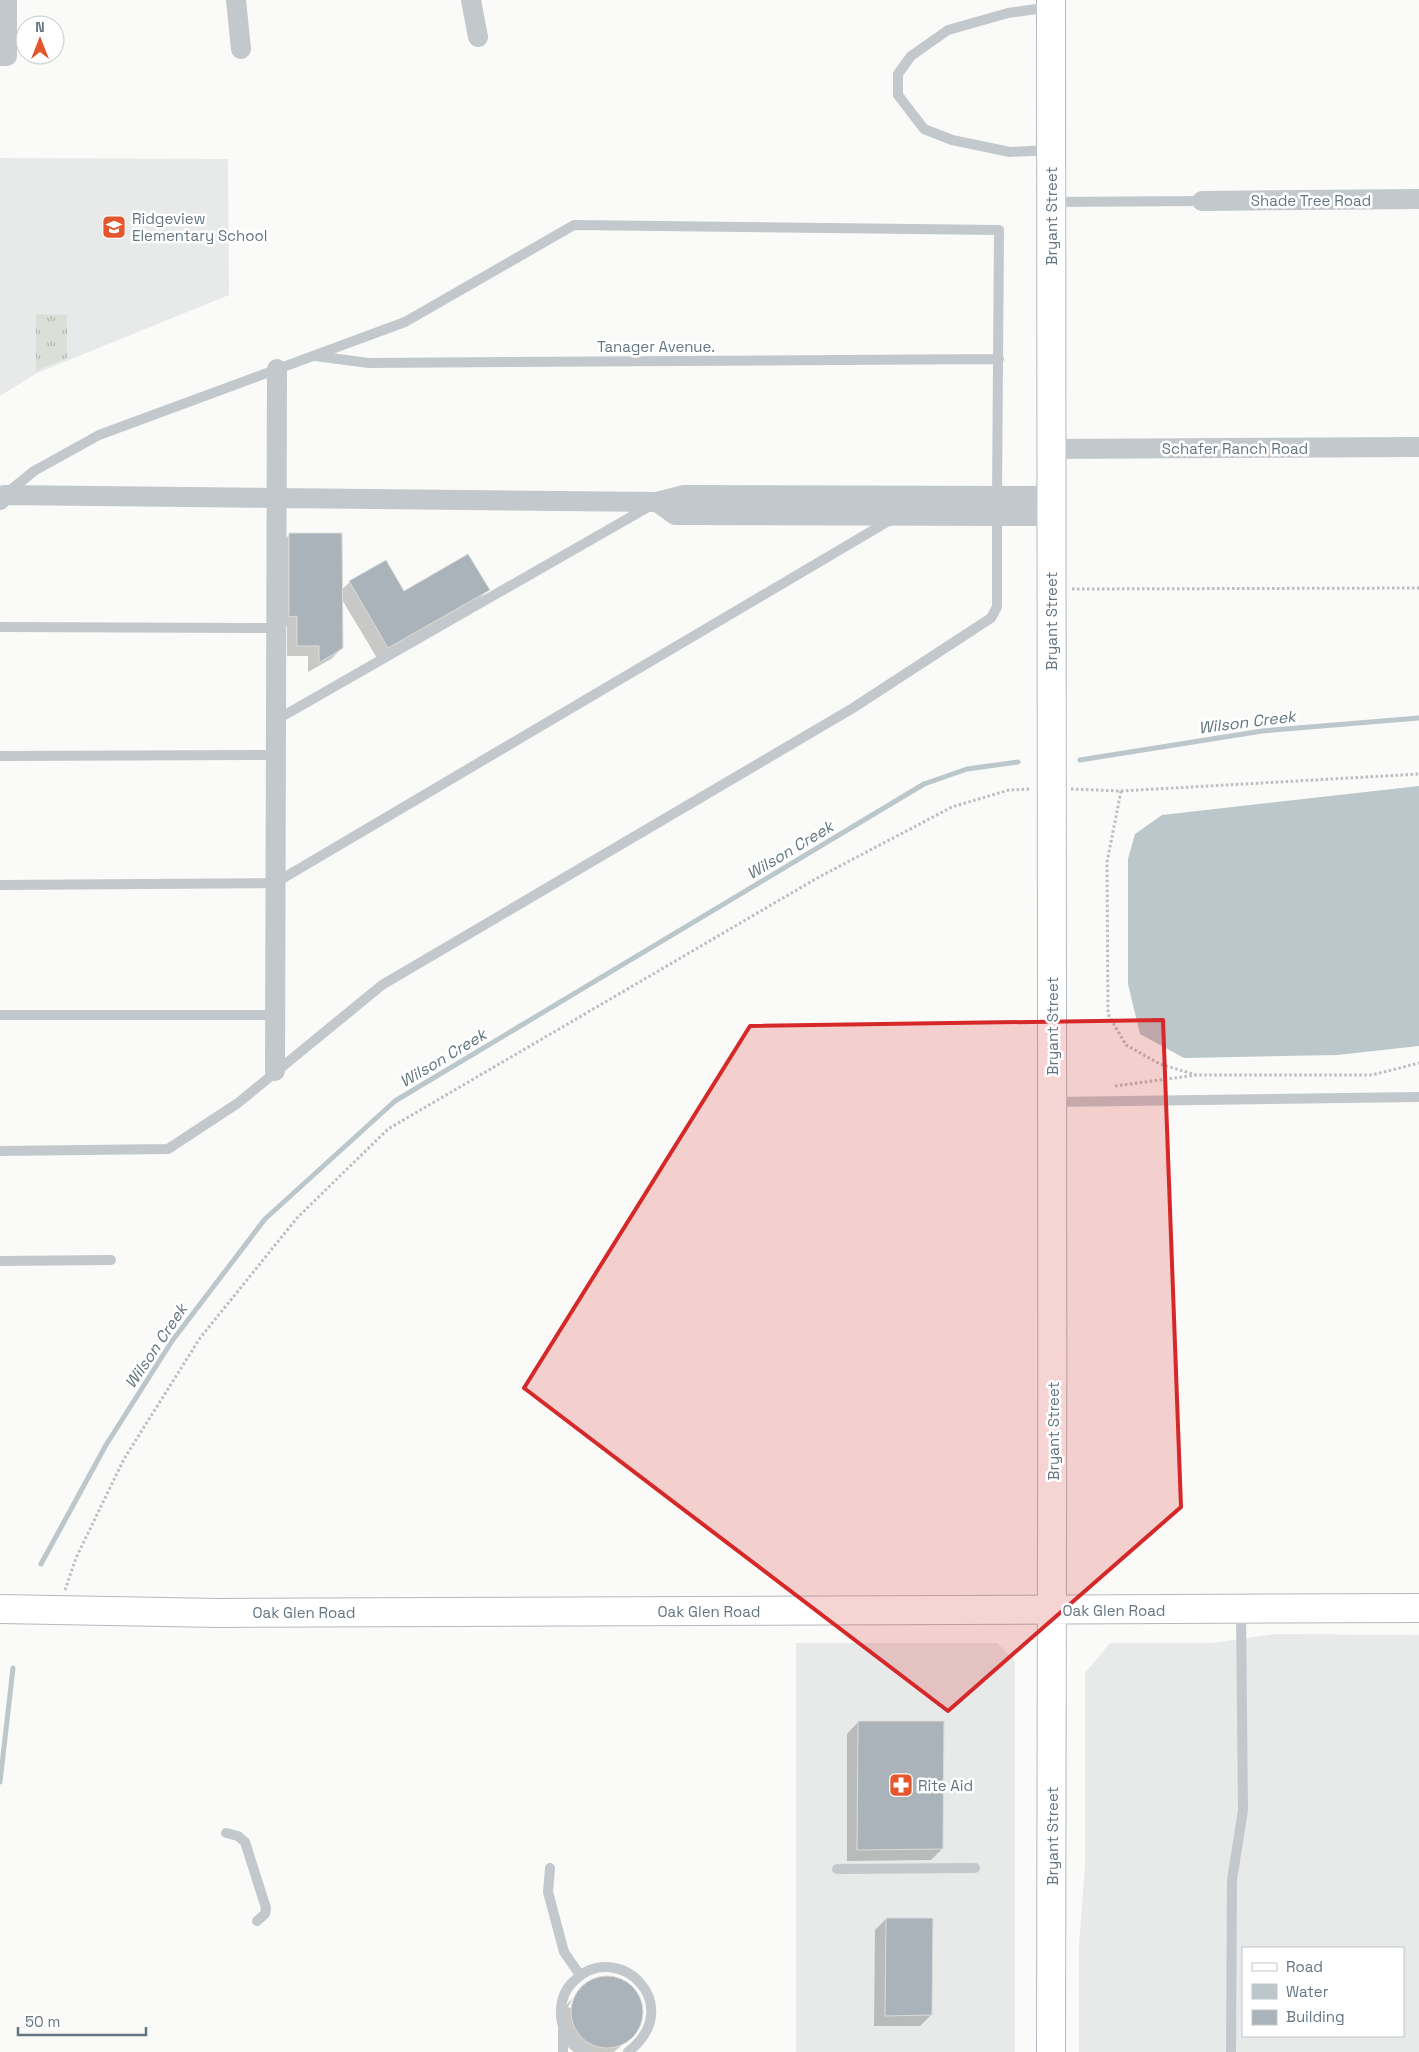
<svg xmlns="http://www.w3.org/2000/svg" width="1419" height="2052" viewBox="0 0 1419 2052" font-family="'Space Grotesk',sans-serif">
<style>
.built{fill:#e8e9e9;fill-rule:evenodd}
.grass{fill:url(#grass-tufts)}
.water{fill:#bbc7cb}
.shadow{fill:#0003}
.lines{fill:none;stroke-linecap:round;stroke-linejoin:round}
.stream{stroke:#bbc7cb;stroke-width:5}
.building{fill:#aab3b9;stroke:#dcdcda}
.secondary-casing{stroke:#b3babf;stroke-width:30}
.path{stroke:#bbbfc2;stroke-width:3;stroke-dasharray:2.5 2.5;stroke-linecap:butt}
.service{stroke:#c3c8cc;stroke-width:10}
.minor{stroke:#c3c8cc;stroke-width:20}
.secondary{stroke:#fff;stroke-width:28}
.marked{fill:#d62828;fill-opacity:0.2;stroke:#d62828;stroke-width:4;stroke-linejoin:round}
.labels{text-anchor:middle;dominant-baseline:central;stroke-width:5;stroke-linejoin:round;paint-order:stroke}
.street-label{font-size:15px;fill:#657683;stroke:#fff}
.poi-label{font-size:15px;fill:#657683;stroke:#fff;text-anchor:start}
.water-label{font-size:16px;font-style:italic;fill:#60757c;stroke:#fff}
</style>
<defs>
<pattern id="grass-tufts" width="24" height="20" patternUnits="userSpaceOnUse" patternTransform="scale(1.25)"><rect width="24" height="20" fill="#dadfd7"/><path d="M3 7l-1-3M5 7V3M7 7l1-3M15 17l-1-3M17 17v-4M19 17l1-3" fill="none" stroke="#b4b9b4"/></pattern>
</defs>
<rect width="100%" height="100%" fill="#fafaf8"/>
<path class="built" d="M0 158 228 159 229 295 37 373 0 396Z
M1276 1634 1419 1635V2052H1079V1946L1085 1865V1673L1110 1643H1212ZM1243 1948H1403V2036H1243Z
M796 1643H997L1015 1661V2052H796Z"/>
<path class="grass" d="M36 314 67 315V358L36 371Z"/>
<path class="water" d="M1419 786V1046L1337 1055 1184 1058 1140 1034 1128 984V859L1135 834 1162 815Z"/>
<path class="shadow" d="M289 535 341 590 350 582 403 593 488 590 477 601 377 658 341 598 342 648 331 659 308 672V656H287V626L279 627V545Z
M858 1722 942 1849 931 1860 847 1861V1734Z
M886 1919 931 2015 920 2026H874L875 1930Z
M609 1978 620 1980 630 1986 637 1995 641 2005 642 2016 635 2033 614 2052H574L568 2047 563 2037 561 2015 567 2004 573 1998 568 2007 571 2008 578 1993 587 1984 597 1979Z"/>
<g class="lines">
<path class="stream" d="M1080 760 1262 731 1419 718
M41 1564 106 1445 172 1341 265 1219 395 1101 924 784 967 769 1018 762
M0 1782 13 1668"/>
</g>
<path class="building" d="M289 533H342L343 648 319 663V646H297V616L289 617Z
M468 554 490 590 388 648 349 581 386 560 404 591Z
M858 1721H944L943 1849 857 1850Z
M886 1918H933L932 2015 885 2016Z
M571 2012a36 36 0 1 1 72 0a36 36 0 1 1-72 0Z"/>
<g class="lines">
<g class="secondary-casing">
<path id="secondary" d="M1051 0C1051 684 1054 1368 1051 2052
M0 1609 219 1613 1419 1608"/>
</g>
<path class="path" d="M1072 589 1419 588
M1071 789 1121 791 1419 774
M1121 791 1107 862 1108 1014 1126 1045 1160 1064 1196 1075
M1115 1086 1197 1075H1372L1419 1063
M65 1590 76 1558 124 1459 200 1338 297 1218 388 1129 819 877 952 807 1009 790 1030 789"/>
<path class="service" d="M1050 7 1008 13 948 30 911 56 898 74V95L924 129 952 140 1010 152 1050 150
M1052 202 1202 201
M315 356 369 363 999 359
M7 493 34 471 99 435 405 322 574 225 999 230 997 498
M0 627 276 628
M276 720 650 506
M0 756 276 755
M0 885 275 883 892 519
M0 1015H275
M1053 1102 1419 1097
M0 1151 168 1149 238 1103 382 985 853 708 991 618 997 607V512
M0 1261 111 1260
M226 1833 238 1836 245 1842 266 1908 265 1914 257 1921
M550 1868 548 1892 564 1952 580 1975
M837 1869 975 1868
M563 2052V2028
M584 2052C570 2043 560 2028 561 2011 561 1999 566 1988 575 1980 618 1939 688 2005 628 2052
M1231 2052 1232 1880 1243 1810 1241 1610"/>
<path class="minor" d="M236 0 241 49
M471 0 478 37
M0 56H7V0
M1202 201 1419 199
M1051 449 1419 447
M0 500 4 495 657 502 684 495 1051 496
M657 502 675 515 1051 516
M275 1071 277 369"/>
<use href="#secondary" class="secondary"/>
</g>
<path class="marked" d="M1163 1020 1181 1507 948 1711 524 1388 750 1026Z"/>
<defs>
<g id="school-square" transform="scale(1.25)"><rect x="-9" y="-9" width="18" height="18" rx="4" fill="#e4572e" stroke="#fff"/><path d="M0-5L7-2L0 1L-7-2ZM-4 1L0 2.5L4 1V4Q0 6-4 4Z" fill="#fff"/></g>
<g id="pharmacy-square" transform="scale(1.25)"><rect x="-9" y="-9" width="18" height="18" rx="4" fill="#e4572e" stroke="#fff"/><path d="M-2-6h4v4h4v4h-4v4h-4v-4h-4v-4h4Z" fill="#fff"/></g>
</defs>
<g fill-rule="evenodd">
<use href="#school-square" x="114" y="227"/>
<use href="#pharmacy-square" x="901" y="1785"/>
</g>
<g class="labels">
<g class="street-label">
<text x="1311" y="200">Shade Tree Road</text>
<text transform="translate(1051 216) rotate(-90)">Bryant Street</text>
<text x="656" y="346">Tanager Avenue.</text>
<text x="1235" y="448">Schafer Ranch Road</text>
<text transform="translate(1051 621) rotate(-90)">Bryant Street</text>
<text transform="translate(1052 1026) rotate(-90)">Bryant Street</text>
<text transform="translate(1053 1431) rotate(-90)">Bryant Street</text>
<text x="1114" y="1610">Oak Glen Road</text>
<text x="709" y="1611">Oak Glen Road</text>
<text x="304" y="1612">Oak Glen Road</text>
<text transform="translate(1052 1836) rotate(-90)">Bryant Street</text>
</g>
<g class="poi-label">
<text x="132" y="218">Ridgeview<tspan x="132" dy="17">Elementary School</tspan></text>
<text x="918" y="1785">Rite Aid</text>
</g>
<g class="water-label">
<text transform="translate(1247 722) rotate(-7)">Wilson Creek</text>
<text transform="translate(790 850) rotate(-31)">Wilson Creek</text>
<text transform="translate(443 1058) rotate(-31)">Wilson Creek</text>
<text transform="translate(156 1346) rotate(-56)">Wilson Creek</text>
</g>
</g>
<rect x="1242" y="1947" width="162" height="90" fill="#ffffff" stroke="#c1c8cd"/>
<rect x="1252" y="1963" width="25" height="8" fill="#ffffff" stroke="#c1c8cd"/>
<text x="1286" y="1972" font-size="15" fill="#657683">Road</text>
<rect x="1252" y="1984" width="25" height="15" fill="#bbc7cb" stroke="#c1c8cd"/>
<text x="1286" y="1997" font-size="15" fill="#657683">Water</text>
<rect x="1252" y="2010" width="25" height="15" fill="#aab3b9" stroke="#c1c8cd"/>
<text x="1286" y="2022" font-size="15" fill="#657683">Building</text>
<g transform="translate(40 40)"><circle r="24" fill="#ffffff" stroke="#c1c8cd"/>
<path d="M0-4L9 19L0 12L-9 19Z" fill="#e4572e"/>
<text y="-8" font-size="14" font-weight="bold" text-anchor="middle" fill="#657683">N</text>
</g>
<path d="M18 2027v8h128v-8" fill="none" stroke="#657683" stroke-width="2.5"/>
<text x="25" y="2027" font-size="15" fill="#657683" stroke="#ffffff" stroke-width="4" paint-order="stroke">50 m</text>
</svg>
